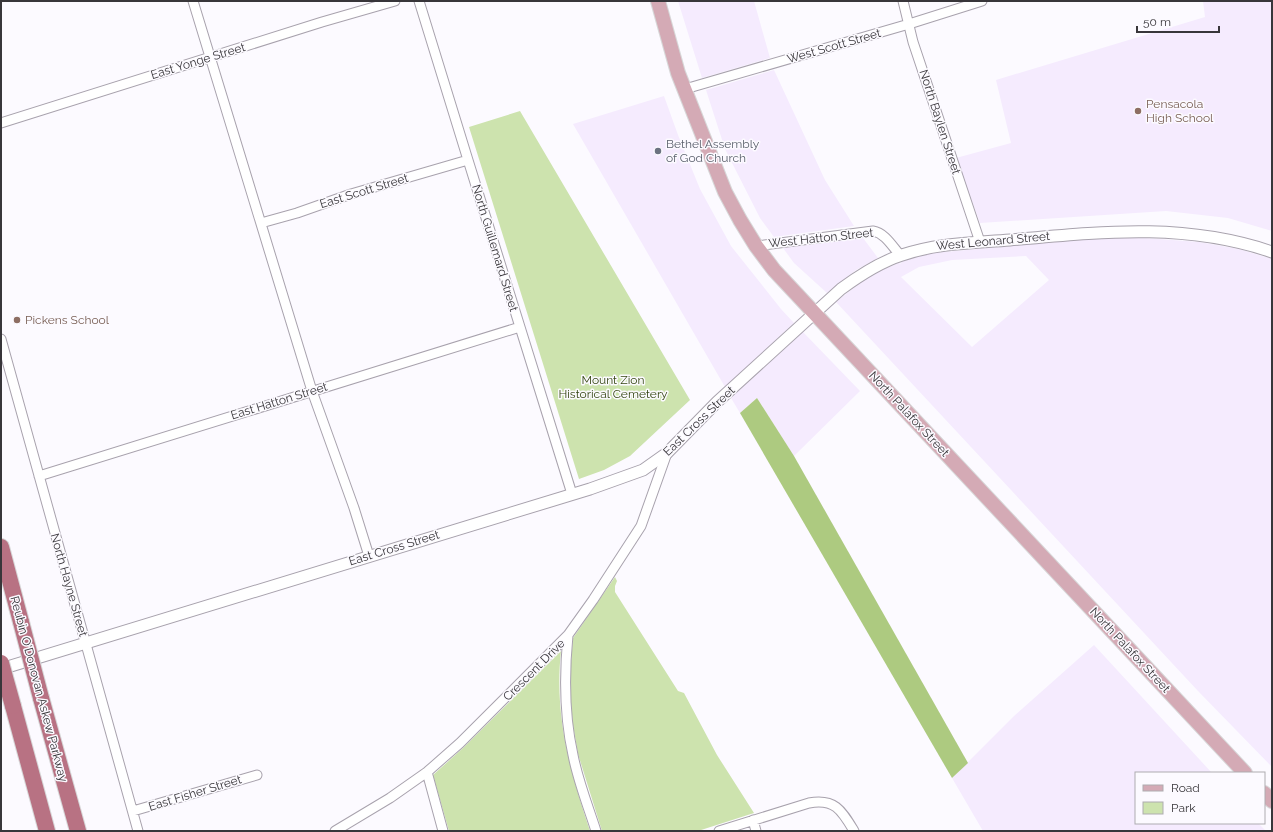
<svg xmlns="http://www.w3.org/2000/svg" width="1273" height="832" viewBox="0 0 1273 832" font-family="Raleway,sans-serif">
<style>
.built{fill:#f5ebfe;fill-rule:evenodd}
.green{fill:#cde3ae}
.forest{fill:#adca80}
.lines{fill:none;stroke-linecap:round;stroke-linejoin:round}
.minor-casing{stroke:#a8a2ad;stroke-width:11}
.tertiary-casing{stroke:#a8a2ad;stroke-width:13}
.primary-casing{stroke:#d7d7d8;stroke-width:16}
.motorway-casing{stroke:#d7d7d8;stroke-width:18}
.minor{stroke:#fff;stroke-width:9}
.tertiary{stroke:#fff;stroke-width:11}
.primary{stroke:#d4aab5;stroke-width:14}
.motorway{stroke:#b87283;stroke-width:16}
.motorway-bridge-casing{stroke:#d7d7d8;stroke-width:18;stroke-linecap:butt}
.motorway-bridge{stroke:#b87283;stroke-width:16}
.education-dot{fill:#8d6e63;stroke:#fcfaff;stroke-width:1.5}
.worship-dot{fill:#6b7280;stroke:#fcfaff;stroke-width:1.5}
.labels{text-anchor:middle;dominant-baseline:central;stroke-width:3;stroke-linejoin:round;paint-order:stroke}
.street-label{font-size:12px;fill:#38363a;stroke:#fcfaff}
.education-label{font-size:12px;fill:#785e54;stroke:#fcfaff;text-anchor:start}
.worship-label{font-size:12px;fill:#5b616d;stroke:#fcfaff;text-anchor:start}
.park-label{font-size:12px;fill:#334510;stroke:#fcfaff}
</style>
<rect width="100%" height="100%" fill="#fcfaff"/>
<path class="built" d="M678 1H754L770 58 702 78Z
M1203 1H1272V231L1228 218 1166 211 980 223 956 158 1011 143 996 80 1205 17Z
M774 70 825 180 854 226 774 237 760 218 725 149 706 90Z
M664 96 678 135 700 189 731 246 781 309 794 323 725 387 573 124Z
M1132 237 1199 242 1239 249 1272 259V767L1198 691 836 302 862 281 884 269 899 263 900 264 903 261 932 253 1090 239ZM1026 256 1049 280 972 347 901 277 919 267 952 260Z
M863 238 878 258 856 270 827 293 794 263 783 248Z
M803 332 860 391 794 456 757 398 740 413 731 398Z
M1094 645 1212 773H1136V823H1258L1266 831H983L952 778 1014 716Z"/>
<path class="green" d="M520 111 690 400 630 456 604 470 579 479 469 127Z
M615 577 617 581 615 586V592L678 691 684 693 717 755 754 813 698 831H602L578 754 573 725 570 693 571 663 573 638Z
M561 651C554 716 570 771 590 831H449L433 775 463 748Z"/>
<path class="forest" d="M757 398 794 456 968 763 952 778 740 413Z"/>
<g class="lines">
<g class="minor-casing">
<path id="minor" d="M193 1 312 391 354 508 369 556
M419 1 468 160 572 494
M903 1 913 42 980 242
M685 89 909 24 982 1
M1 123 322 22 395 1
M261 223 297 213 351 194 468 160
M756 246 873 231C885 233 892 246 900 255
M1 339 138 831
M39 476 520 327
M568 635C564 676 564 715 573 755 578 781 588 806 596 831
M427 772 443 831
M133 811 257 775
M753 820 756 831
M335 831 390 798 427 772 460 743 568 635 593 600 641 526 667 453
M719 831 809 803C835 798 842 811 854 831"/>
</g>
<g class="tertiary-casing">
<path id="tertiary" d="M1 669 590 489 643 470 667 453 717 402 841 289C860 275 880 262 902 255 937 243 973 243 1010 240 1100 232 1184 222 1272 252"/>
</g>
<g class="primary-casing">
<path id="primary" d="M658 1 678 73 725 192 740 220 756 246 774 270 1245 773
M1264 793 1272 801"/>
</g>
<g class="motorway-casing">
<path id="motorway" d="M1 547 21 622
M41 698 78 831
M13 706 47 831"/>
</g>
<use href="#minor" class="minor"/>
<use href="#tertiary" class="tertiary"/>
<use href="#primary" class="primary"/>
<use href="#motorway" class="motorway"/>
<g class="motorway-bridge-casing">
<path id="motorway-bridge" d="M21 622 41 698
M1 663 13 706"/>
</g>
<use href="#motorway-bridge" class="motorway-bridge"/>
</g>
<g class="education-dot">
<circle cx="1138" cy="111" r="4"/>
<circle cx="17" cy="320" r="4"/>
</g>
<circle class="worship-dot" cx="658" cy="151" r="4"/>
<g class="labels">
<g class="street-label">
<text transform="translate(834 46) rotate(-16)">West Scott Street</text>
<text transform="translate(198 61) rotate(-17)">East Yonge Street</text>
<text transform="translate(940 122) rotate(72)">North Baylen Street</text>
<text transform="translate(364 191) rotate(-17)">East Scott Street</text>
<text transform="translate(821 238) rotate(-6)">West Hatton Street</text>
<text transform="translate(993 241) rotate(-5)">West Leonard Street</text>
<text transform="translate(495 248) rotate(73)">North Guillemard Street</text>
<text transform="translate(279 401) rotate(-17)">East Hatton Street</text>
<text transform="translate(909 414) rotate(47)">North Palafox Street</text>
<text transform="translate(699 421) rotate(-44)">East Cross Street</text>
<text transform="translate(394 548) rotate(-17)">East Cross Street</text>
<text transform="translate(69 585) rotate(74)">North Hayne Street</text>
<text transform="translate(1130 650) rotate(47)">North Palafox Street</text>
<text transform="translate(534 670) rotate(-45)">Crescent Drive</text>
<text transform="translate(39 689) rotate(75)">Reubin O'Donovan Askew Parkway</text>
<text transform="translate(195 793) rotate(-17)">East Fisher Street</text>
</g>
<g class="education-label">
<text x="1146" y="104">Pensacola<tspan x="1146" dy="14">High School</tspan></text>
<text x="25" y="320">Pickens School</text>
</g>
<g class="worship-label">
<text x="666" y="144">Bethel Assembly<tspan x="666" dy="14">of God Church</tspan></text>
</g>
<g class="park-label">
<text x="613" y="380">Mount Zion<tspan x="613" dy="14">Historical Cemetery</tspan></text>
</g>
</g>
<rect width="1273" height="832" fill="none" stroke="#38363a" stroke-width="4"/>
<rect x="1135" y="772" width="130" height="52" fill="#fcfaff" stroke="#aeacb0"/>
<rect x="1143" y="785" width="20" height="6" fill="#d4aab5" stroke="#aeacb0"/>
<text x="1171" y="792" font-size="12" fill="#38363a">Road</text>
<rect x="1143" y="802" width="20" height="12" fill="#cde3ae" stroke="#aeacb0"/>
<text x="1171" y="812" font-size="12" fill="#38363a">Park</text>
<path d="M1137 26v6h82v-6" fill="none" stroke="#38363a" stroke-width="2"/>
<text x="1143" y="26" font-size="12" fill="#38363a" stroke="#fcfaff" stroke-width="3" paint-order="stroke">50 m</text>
</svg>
